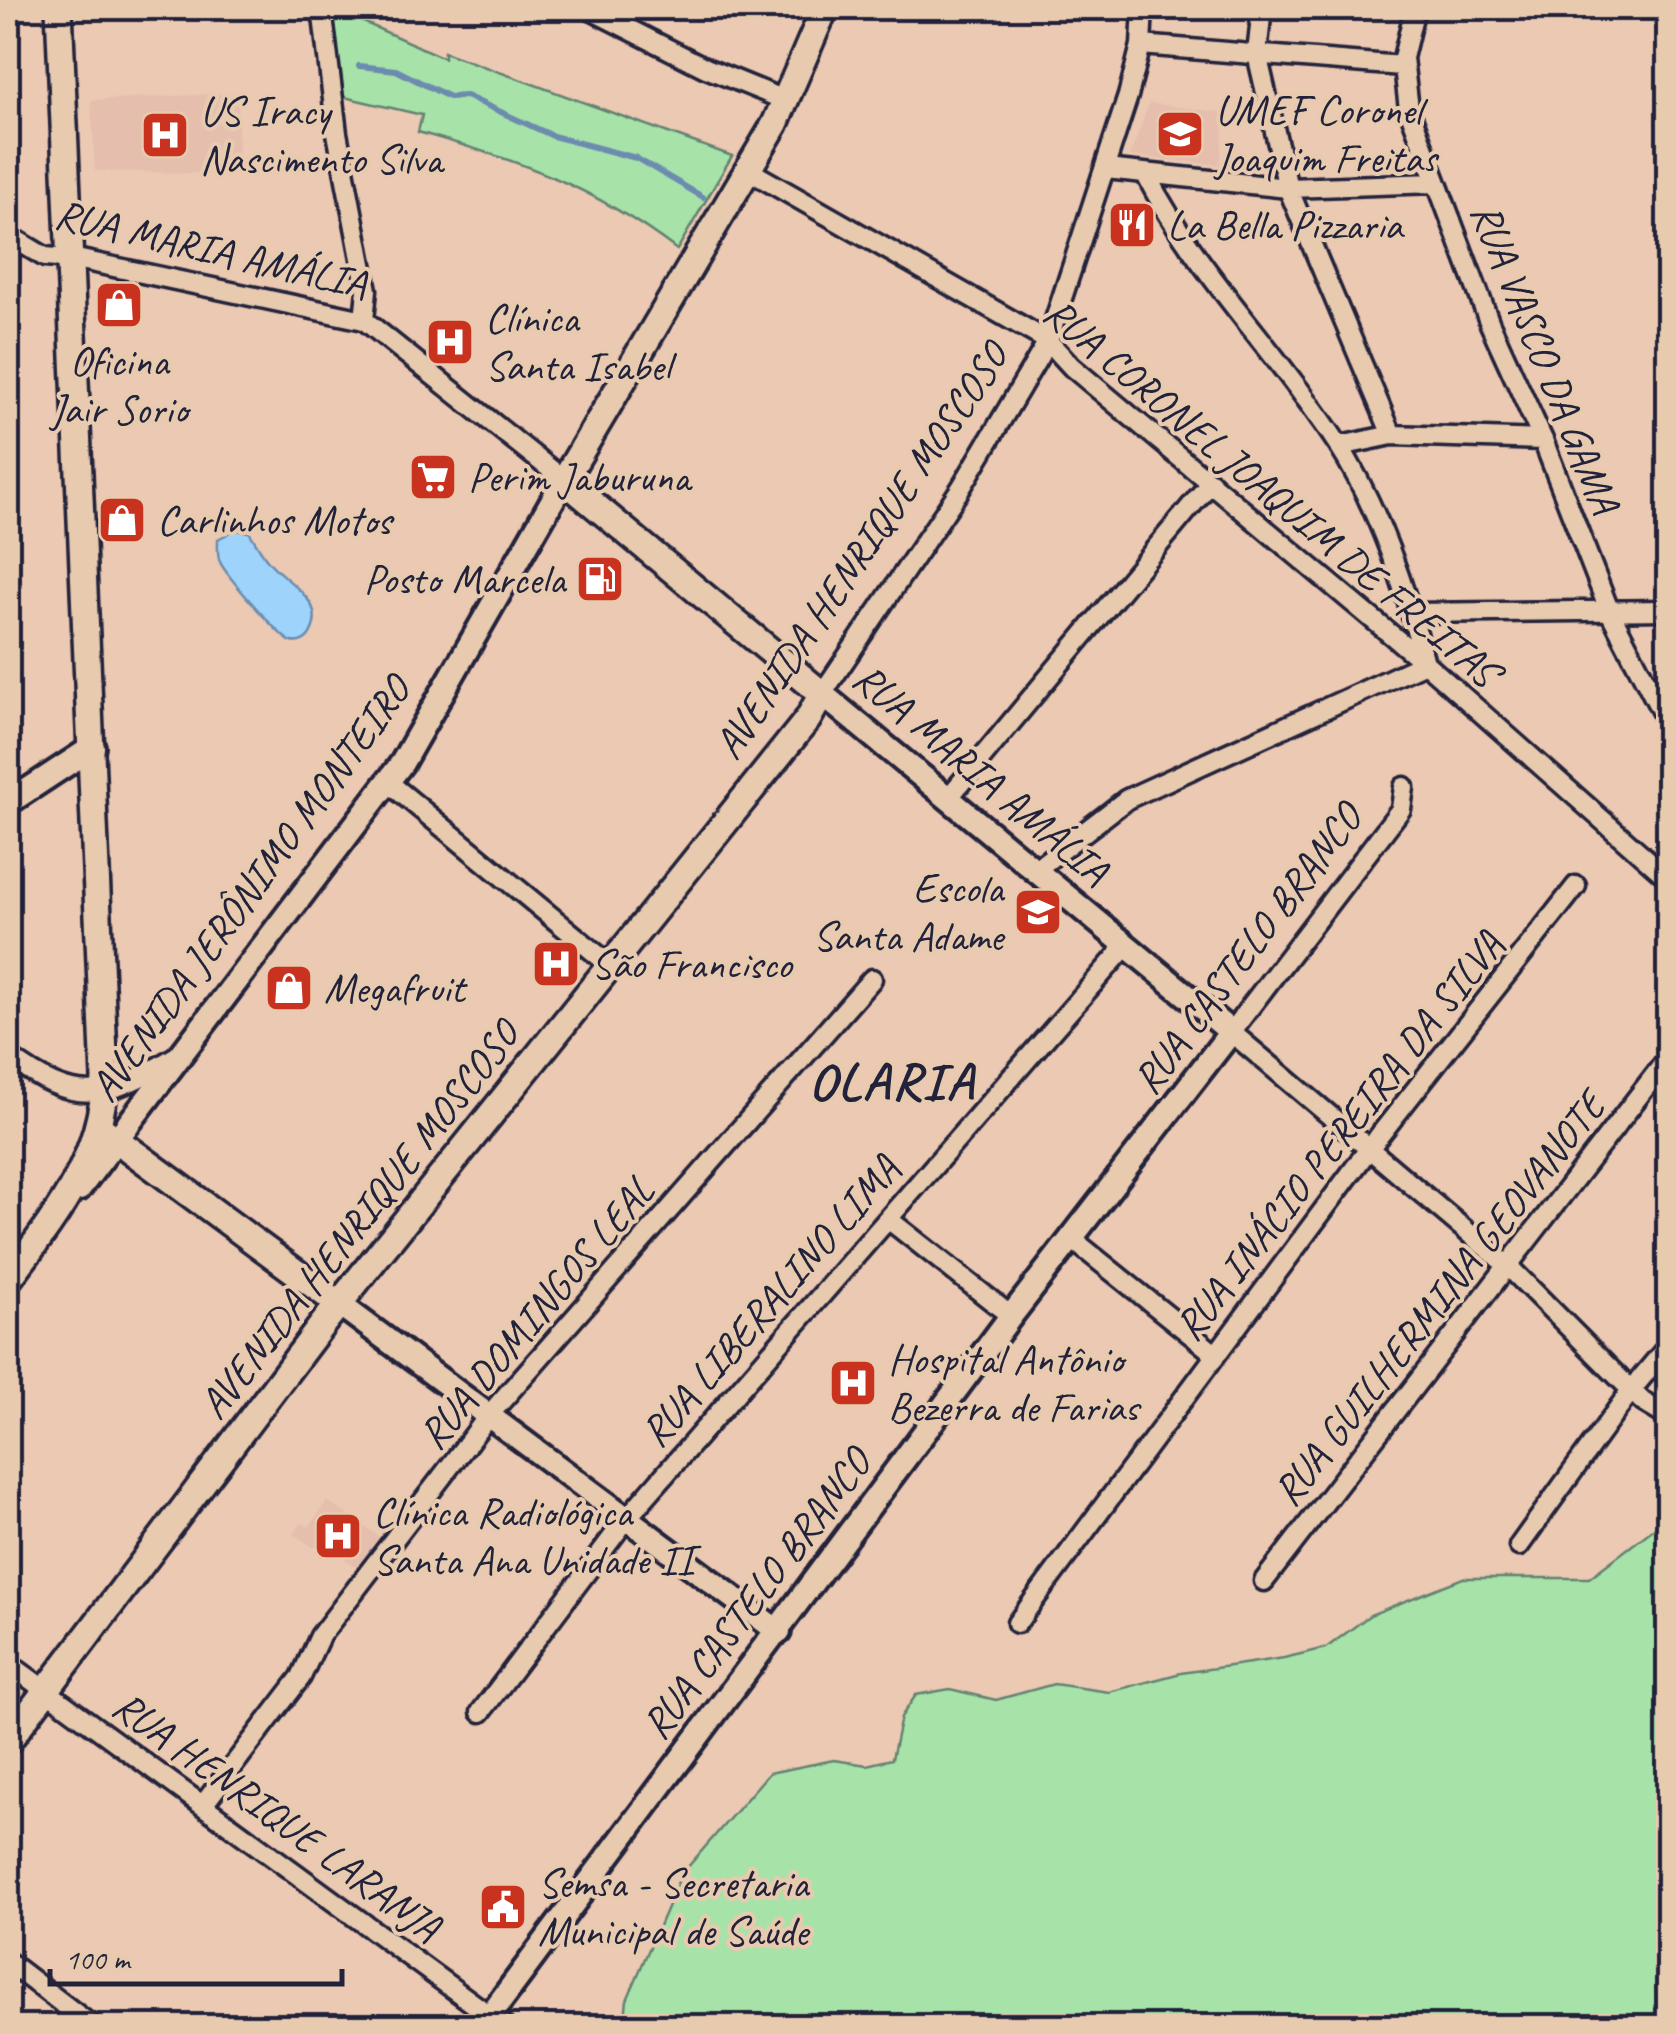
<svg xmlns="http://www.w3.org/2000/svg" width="1676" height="2034" viewBox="0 0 1676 2034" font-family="Caveat,sans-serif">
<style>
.built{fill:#e5beae}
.green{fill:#a7e3a9;stroke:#648272;stroke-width:2.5}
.water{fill:#9ed3fc;stroke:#6c8caf;stroke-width:2.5}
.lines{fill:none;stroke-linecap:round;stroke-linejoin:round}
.stream{stroke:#6c8caf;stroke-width:6}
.minor-casing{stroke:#22223b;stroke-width:25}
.tertiary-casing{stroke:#22223b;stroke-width:30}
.secondary-casing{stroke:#22223b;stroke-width:32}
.minor{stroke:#e8cbaf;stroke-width:18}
.tertiary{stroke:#e8cbaf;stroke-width:22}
.secondary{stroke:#e8cbaf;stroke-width:25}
.labels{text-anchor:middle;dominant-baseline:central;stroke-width:8;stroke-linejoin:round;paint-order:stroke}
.poi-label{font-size:42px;fill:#22223b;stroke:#e8cbaf;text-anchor:start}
.street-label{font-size:42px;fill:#22223b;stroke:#e8cbaf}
.district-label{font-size:52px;font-weight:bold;letter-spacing:2.5px;fill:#22223b;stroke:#e8cbaf}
</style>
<rect width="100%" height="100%" fill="#ecc9b2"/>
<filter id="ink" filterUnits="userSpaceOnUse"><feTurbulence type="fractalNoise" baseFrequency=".01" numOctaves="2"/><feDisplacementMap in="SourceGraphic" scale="20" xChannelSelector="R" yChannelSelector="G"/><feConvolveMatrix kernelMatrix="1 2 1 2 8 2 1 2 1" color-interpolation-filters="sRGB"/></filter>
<g filter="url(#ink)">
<path class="built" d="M238 93V174L95 171 91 100Z
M1149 103 1225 113 1220 165 1130 156Z
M327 1501 381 1538 359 1569 320 1541 314 1548 294 1534 302 1523 309 1527Z"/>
<path class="green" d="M332 8 444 58V52L732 156 677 250C591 185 521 161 418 132L422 115 344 97Z
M1668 1518V2026H624L627 2000 681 1875 769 1773 834 1760 867 1765 892 1759 901 1717 916 1695 950 1689 996 1700 1054 1684 1109 1692 1181 1673 1284 1658 1326 1648 1370 1615 1463 1578H1589Z"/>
<path class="water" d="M235 530 249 532C256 542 262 555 271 564 287 583 327 601 311 632 308 639 300 644 292 642 282 640 226 575 220 562 217 556 218 546 218 539Z"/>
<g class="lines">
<path class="stream" d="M359 66 396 70 449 97 466 96 553 136 636 158 703 197"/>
<g class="minor-casing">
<path id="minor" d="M322 8 337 133 367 290 364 320
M587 8 706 68 787 101
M1262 8 1257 54 1288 188 1392 435
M1415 8 1403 58 1409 109 1490 324 1543 440 1609 610 1668 724
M1141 45 1402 66
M1106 169 1288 188 1436 183
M748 170 1048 341 1072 367 1425 663 1668 878
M8 235 45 257 81 260 364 320 564 480
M1340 446 1392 435 1543 440
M1412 613 1668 610
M822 694 961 488 1048 341 1128 96 1141 45 1143 8
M388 782 611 966
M1404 787 1401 809 1231 1032 1509 1267 1643 1402 1668 1417
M949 797 1211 482
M1035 870 1127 799 1425 663C1407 592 1377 504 1337 443 1277 351 1197 273 1146 175
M8 1056C76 1106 103 1101 175 1057
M888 1219 1011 1316
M1072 1239 1215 1354
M1519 1546 1632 1389 1668 1346
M1264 1581 1668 1058
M1017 1623 1368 1150 1576 886
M8 1663 504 2026
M481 1712 627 1518 1125 947
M203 1805 301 1677 320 1636 490 1414 872 979
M8 1962 92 2026"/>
</g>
<g class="tertiary-casing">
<path id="tertiary" d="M8 803 93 747
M79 1189 402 763 564 480
M339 1304 779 1632
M482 2026 1011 1316 1231 1032 822 694"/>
</g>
<g class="secondary-casing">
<path id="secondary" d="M99 1127 339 1304
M8 1280C55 1217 101 1161 105 1079L59 8
M8 1741 322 1325 808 719 822 694 564 480 775 124 825 8"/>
</g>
<use href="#minor" class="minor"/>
<use href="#tertiary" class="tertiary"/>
<use href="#secondary" class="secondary"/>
</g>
</g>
<defs>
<g id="school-square" transform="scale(2.5)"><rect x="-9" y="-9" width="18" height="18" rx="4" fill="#c8321e" stroke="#e8cbaf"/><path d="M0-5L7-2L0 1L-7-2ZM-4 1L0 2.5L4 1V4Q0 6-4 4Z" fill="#fff"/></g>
<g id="hospital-square" transform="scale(2.5)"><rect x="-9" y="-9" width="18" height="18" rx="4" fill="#c8321e" stroke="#e8cbaf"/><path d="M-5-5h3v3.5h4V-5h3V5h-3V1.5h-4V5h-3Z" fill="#fff"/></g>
<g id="restaurant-square" transform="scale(2.5)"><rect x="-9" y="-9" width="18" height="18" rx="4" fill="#c8321e" stroke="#e8cbaf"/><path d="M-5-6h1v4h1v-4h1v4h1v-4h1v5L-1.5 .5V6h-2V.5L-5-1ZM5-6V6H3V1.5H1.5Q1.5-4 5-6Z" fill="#fff"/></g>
<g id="shop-square" transform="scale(2.5)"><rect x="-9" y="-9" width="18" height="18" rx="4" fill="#c8321e" stroke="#e8cbaf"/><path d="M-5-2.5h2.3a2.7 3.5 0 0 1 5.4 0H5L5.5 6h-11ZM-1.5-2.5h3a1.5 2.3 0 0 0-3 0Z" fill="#fff"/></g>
<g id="supermarket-square" transform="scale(2.5)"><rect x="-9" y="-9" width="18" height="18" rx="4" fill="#c8321e" stroke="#e8cbaf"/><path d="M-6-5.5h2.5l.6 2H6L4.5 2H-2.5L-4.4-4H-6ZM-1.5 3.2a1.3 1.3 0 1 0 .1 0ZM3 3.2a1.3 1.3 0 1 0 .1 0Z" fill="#fff"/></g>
<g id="fuel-square" transform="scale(2.5)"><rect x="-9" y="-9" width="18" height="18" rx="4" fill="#c8321e" stroke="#e8cbaf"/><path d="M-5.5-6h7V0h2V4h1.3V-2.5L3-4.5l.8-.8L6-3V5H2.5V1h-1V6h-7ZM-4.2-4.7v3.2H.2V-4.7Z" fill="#fff"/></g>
<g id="civic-square" transform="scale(2.5)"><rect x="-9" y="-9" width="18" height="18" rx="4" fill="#c8321e" stroke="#e8cbaf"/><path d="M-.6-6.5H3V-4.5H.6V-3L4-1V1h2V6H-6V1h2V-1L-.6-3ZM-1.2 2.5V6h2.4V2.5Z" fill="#fff"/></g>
</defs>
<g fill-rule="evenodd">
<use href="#school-square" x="1180" y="134"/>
<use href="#hospital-square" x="165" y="135"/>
<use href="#restaurant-square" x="1132" y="225"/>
<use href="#shop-square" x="119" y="305"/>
<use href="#hospital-square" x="450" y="342"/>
<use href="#supermarket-square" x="433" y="477"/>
<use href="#shop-square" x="122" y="520"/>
<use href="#fuel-square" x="600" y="579"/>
<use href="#school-square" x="1038" y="912"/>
<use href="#hospital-square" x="556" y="964"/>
<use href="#shop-square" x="289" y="988"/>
<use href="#hospital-square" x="853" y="1383"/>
<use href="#hospital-square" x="338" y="1536"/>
<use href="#civic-square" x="503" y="1907"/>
</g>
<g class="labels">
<g class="poi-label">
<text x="1215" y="110">UMEF Coronel<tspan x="1215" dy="48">Joaquim Freitas</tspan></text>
<text x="200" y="111">US Iracy<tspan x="200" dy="48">Nascimento Silva</tspan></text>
<text x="1167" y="225">La Bella Pizzaria</text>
<text x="485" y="318">Clínica<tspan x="485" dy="48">Santa Isabel</tspan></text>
<text x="119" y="361" text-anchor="middle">Oficina<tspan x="119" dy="48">Jair Sorio</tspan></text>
<text x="468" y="477">Perim Jaburuna</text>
<text x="157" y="520">Carlinhos Motos</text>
<text x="565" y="579" text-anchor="end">Posto Marcela</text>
<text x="1003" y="888" text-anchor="end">Escola<tspan x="1003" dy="48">Santa Adame</tspan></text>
<text x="591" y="964">São Francisco</text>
<text x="324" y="988">Megafruit</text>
<text x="888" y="1359">Hospital Antônio<tspan x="888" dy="48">Bezerra de Farias</tspan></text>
<text x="373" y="1512">Clínica Radiológica<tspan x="373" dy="48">Santa Ana Unidade II</tspan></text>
<text x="538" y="1883">Semsa - Secretaria<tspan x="538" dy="48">Municipal de Saúde</tspan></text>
</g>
<g class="street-label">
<text transform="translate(211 249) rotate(13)">RUA MARIA AMÁLIA</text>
<text transform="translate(1545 358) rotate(68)">RUA VASCO DA GAMA</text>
<text transform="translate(1271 492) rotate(40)">RUA CORONEL JOAQUIM DE FREITAS</text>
<text transform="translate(861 551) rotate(-56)">AVENIDA HENRIQUE MOSCOSO</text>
<text transform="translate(981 774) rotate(40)">RUA MARIA AMÁLIA</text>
<text transform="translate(250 889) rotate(-54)">AVENIDA JERÔNIMO MONTEIRO</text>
<text transform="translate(1247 949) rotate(-53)">RUA CASTELO BRANCO</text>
<text transform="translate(1339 1136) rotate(-52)">RUA INÁCIO PEREIRA DA SILVA</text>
<text transform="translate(359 1220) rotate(-52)">AVENIDA HENRIQUE MOSCOSO</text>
<text transform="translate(1439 1299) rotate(-52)">RUA GUILHERMINA GEOVANOTE</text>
<text transform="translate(770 1301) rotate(-49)">RUA LIBERALINO LIMA</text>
<text transform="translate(536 1313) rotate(-50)">RUA DOMINGOS LEAL</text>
<text transform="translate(756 1594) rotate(-53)">RUA CASTELO BRANCO</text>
<text transform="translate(277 1816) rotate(36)">RUA HENRIQUE LARANJA</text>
</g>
<g class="district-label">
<text x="892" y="1082">OLARIA</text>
</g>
</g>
<rect width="1676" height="2034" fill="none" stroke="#e8cbaf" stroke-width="40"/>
<rect x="20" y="20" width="1636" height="1994" fill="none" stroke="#22223b" stroke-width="4" filter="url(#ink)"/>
<path d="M50 1969v15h292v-15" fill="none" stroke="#22223b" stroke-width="5"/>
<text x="65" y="1969" font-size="30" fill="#22223b" stroke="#e8cbaf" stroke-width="8" paint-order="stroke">100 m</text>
</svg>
